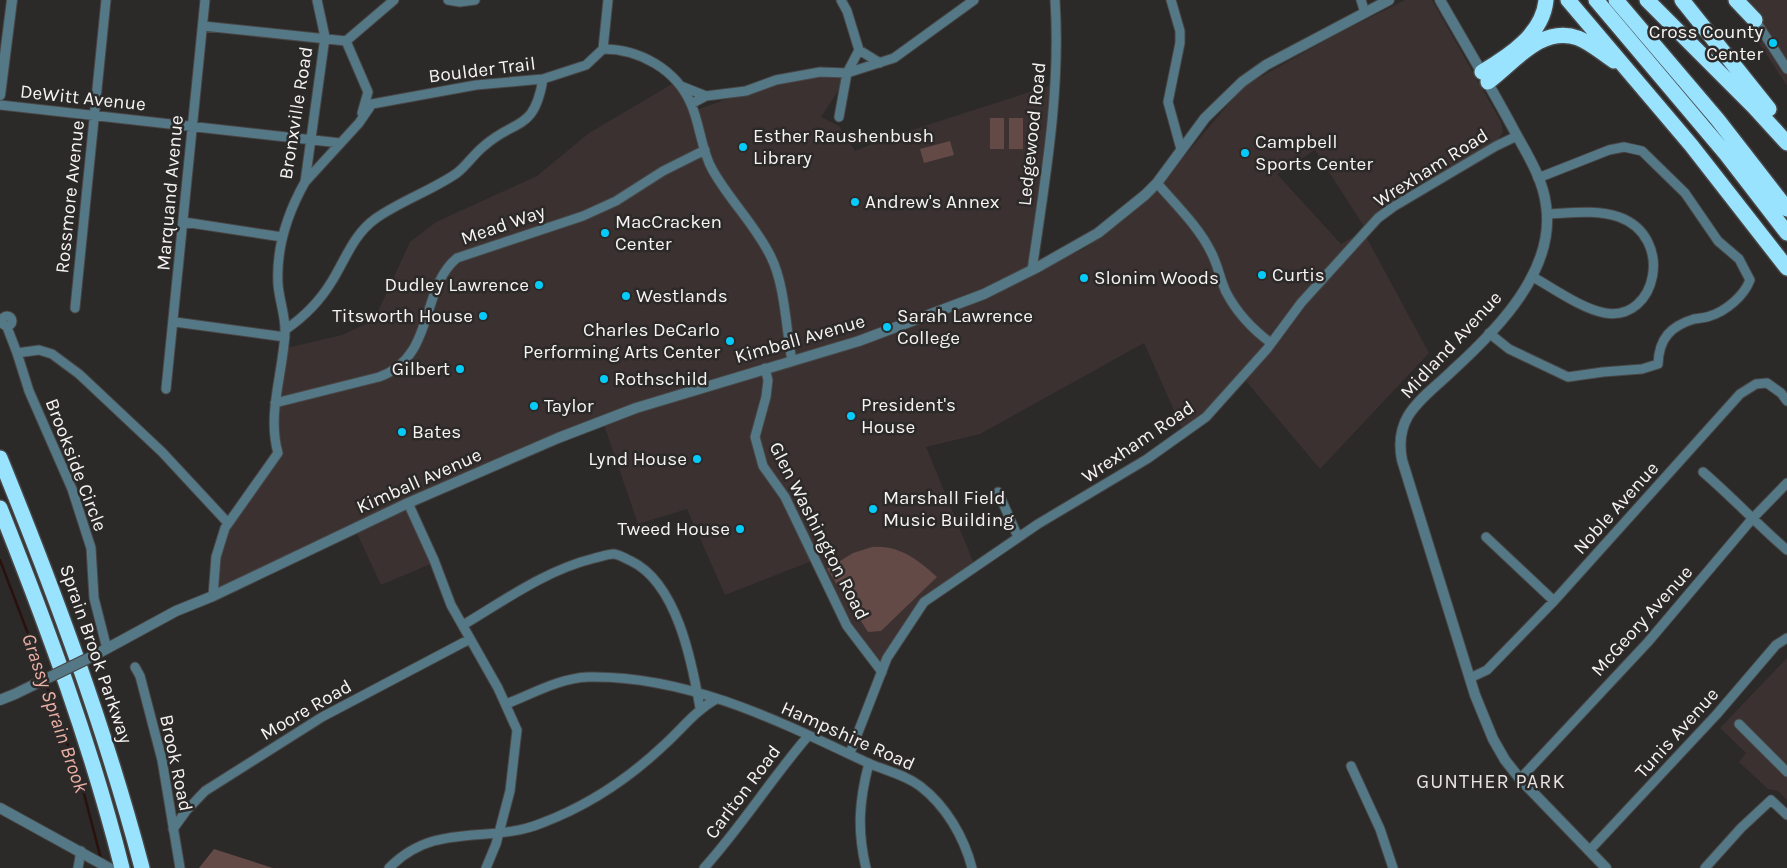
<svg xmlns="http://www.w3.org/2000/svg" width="1787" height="868" viewBox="0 0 1787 868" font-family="Karla,sans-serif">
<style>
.built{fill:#3b3130}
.green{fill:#634a46}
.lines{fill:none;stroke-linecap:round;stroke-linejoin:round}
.stream{stroke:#2a110d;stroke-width:2.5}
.minor-casing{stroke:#484545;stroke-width:11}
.tertiary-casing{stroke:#484545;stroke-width:12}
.motorway-casing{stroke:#484545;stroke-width:18}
.minor{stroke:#547886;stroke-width:9}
.tertiary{stroke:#547886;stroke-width:10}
.motorway{stroke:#99e3fe;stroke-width:15}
.tertiary-bridge-casing{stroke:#484545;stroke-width:12;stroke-linecap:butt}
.tertiary-bridge{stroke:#547886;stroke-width:10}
.poi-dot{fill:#04cbf9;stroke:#2c2929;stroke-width:2}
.labels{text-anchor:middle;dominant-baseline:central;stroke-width:5;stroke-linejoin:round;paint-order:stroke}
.poi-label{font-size:19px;fill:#f6f3f3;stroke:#2c2929;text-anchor:start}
.street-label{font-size:19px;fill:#f6f3f3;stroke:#2c2929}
.water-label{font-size:20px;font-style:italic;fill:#ecb0a5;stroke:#2c2929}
.neighbourhood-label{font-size:20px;letter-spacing:1px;fill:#e6e2e1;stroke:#2c2929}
</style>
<rect width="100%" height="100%" fill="#2c2929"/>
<path class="built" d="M1405 0H1432L1501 122 1503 132 1497 141 1390 206 1365 228 1315 150 1277 174 1341 244 1363 231 1429 353 1320 469 1241 375 1184 433 1144 343 980 434 926 447 975 566 924 601 881 668 849 628 817 559 725 595 687 509 638 524 602 419 403 503 433 563 381 585 354 527 215 593 219 557 228 529 234 516 277 463 281 454 276 435 278 400 287 348 342 335 374 320 410 242 436 222 537 176 589 133 672 84 699 109 761 87 818 74 847 77 821 117 839 126 855 151 881 140 1054 84 1032 273 1084 249 1103 235 1164 180 1243 87 1335 35Z
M1731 0H1787V86Z
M1787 658V800L1778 791 1768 789 1739 762 1746 753 1720 728Z"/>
<path class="green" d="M990 118H1004V149H990Z
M1009 118H1023V149H1009Z
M950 141 954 155 924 163 920 149Z
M872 547C898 544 919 560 937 577L881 631 868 632 827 569 853 553Z
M214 849 273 868H199Z"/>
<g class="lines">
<path class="stream" d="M0 560 44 676
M45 681 81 782 101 859"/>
<g class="minor-casing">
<path id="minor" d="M448 0 460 2 475 0
M841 0 847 11 859 50 880 63
M1171 0 1180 31V43L1168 102 1181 149
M1361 0 1365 13
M1753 17 1787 69
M203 26 346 41
M346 41 368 92 362 113
M346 41 394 0
M603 49 608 0
M681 86 706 96
M691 104 706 96 746 91 776 80 820 72 847 73 894 58 974 0
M0 105 340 143
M839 117 847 73 859 50
M305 182 359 123 372 104 476 85 543 79 586 65 603 49C639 49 676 69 691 104 700 124 701 149 712 169 729 200 755 224 771 257 785 285 786 329 792 361
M1157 183C1175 204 1199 227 1211 252 1218 265 1220 279 1226 292 1237 313 1252 329 1271 343
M184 222 282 237
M1032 270C1045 180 1061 91 1055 0
M1533 277C1553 288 1582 309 1605 313 1657 322 1675 237 1619 217 1596 209 1571 213 1547 214
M75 308 106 0
M2 321a5 5 0 1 1 10 0a5 5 0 1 1-10 0Z
M175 322 285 337
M7 327 17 353
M285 330C304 317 320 301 332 281 345 260 354 234 375 219 400 201 431 191 457 173 467 165 474 154 484 146 516 118 534 132 543 79
M1489 333 1509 349 1568 377 1603 372 1642 369 1658 364C1659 338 1671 326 1694 319 1699 318 1705 318 1710 316 1726 311 1744 296 1750 280L1739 259 1718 241 1685 193 1642 151 1624 147 1609 150 1538 178
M765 368 768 380 766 397 755 437 763 466 785 497 847 626 882 672
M166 389 205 0
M275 403 379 377C435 358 420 288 457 258L583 216 616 201 663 171 705 150
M1703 472C1732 497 1758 525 1787 550
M998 492 1018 537
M408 503 434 560 451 605 498 688 517 730 510 791 496 844 486 868
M1486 537 1554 601
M213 596 216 557 225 528 278 453C267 413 283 374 285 333 286 317 279 300 278 284 276 247 287 214 305 182L325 37 317 0
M463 625C505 600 546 570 595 558 600 557 608 554 613 554 619 554 626 559 631 561 677 583 692 662 700 708
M107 649 94 598 91 548 72 489 29 391 17 353 39 350 52 354 79 374 162 452 228 523
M135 667 140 676 162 760 180 868
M1470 678 1487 670 1554 601 1740 394 1756 384 1767 383 1781 393 1787 401
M506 704C532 694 560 678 588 677 688 675 781 722 868 763 886 771 904 774 920 786 946 806 964 837 972 868
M1739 724 1787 772
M850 753 887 658 924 602 1038 524 1147 459 1206 417 1267 349 1301 303 1378 218 1393 207 1496 146 1517 136
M1351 766 1380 829 1393 868
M1520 779 1648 642 1752 519 1787 483
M173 829 186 811 205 791 322 717 470 639
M1589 851 1717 714 1776 645 1787 638
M78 868 81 851
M389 868C436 820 489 845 542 823 587 806 628 779 663 746 681 730 695 711 716 699
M704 868C742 826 771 779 808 736
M866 868C857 830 859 801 869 763
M1705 868 1741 828 1771 800 1787 815"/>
</g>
<g class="tertiary-casing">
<path id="tertiary" d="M1440 0C1465 44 1491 87 1515 132 1527 154 1543 179 1546 205 1556 270 1498 329 1453 370 1438 385 1419 398 1408 416 1400 430 1399 445 1402 460L1475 695 1493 739 1505 760 1520 779 1606 868
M0 95 12 0
M95 655 176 611 213 596 408 503 558 438 636 408 859 341 984 294 1038 267 1098 233 1145 195 1157 183 1205 118 1242 82 1266 65 1389 0
M0 700 15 694
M0 808 109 868"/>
</g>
<g class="motorway-casing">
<path id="motorway" d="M1568 0 1691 145 1787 268
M1596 0 1726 154 1787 233
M1616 0 1718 120 1787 209
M1647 0 1754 107 1787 143
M1682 0 1769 109
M1736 0 1755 20
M1482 72C1509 56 1543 34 1546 0
M1488 82C1514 63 1541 25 1578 38 1591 43 1602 53 1614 61
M0 458C55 593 105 728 142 868
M0 508C47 626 91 745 122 868"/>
</g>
<use href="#minor" class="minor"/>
<use href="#tertiary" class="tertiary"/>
<use href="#motorway" class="motorway"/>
<g class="tertiary-bridge-casing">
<path id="tertiary-bridge" d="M15 694 95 655"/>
</g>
<use href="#tertiary-bridge" class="tertiary-bridge"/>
</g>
<g class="poi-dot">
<circle cx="1773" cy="43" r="5"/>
<circle cx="743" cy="147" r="5"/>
<circle cx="1245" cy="153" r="5"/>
<circle cx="855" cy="202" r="5"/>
<circle cx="605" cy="233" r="5"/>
<circle cx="1262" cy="275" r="5"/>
<circle cx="1084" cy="278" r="5"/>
<circle cx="539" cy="285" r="5"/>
<circle cx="626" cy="296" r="5"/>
<circle cx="483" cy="316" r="5"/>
<circle cx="887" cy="327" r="5"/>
<circle cx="730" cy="341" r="5"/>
<circle cx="460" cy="369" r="5"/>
<circle cx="604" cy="379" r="5"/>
<circle cx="534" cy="406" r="5"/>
<circle cx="851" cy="416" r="5"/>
<circle cx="402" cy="432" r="5"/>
<circle cx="697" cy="459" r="5"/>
<circle cx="873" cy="509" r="5"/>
<circle cx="740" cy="529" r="5"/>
</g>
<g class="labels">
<g class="poi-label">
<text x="1763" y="32" text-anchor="end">Cross County<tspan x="1763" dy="22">Center</tspan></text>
<text x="753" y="136">Esther Raushenbush<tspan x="753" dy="22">Library</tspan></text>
<text x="1255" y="142">Campbell<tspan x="1255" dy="22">Sports Center</tspan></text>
<text x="865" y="202">Andrew's Annex</text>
<text x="615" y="222">MacCracken<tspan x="615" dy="22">Center</tspan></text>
<text x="1272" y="275">Curtis</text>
<text x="1094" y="278">Slonim Woods</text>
<text x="529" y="285" text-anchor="end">Dudley Lawrence</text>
<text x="636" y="296">Westlands</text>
<text x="473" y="316" text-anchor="end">Titsworth House</text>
<text x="897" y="316">Sarah Lawrence<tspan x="897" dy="22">College</tspan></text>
<text x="720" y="330" text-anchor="end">Charles DeCarlo<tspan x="720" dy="22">Performing Arts Center</tspan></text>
<text x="450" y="369" text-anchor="end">Gilbert</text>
<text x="614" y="379">Rothschild</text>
<text x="861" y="405">President's<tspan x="861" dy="22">House</tspan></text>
<text x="544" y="406">Taylor</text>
<text x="412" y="432">Bates</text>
<text x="687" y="459" text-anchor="end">Lynd House</text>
<text x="883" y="498">Marshall Field<tspan x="883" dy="22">Music Building</tspan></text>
<text x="730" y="529" text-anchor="end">Tweed House</text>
</g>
<g class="street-label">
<text transform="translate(482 70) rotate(-7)">Boulder Trail</text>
<text transform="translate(83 98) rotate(6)">DeWitt Avenue</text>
<text transform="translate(296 113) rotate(-81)">Bronxville Road</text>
<text transform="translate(1032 134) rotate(-84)">Ledgewood Road</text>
<text transform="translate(1431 168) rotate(-32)">Wrexham Road</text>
<text transform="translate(170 193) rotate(-85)">Marquand Avenue</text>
<text transform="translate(70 197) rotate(-84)">Rossmore Avenue</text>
<text transform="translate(503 225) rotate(-19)">Mead Way</text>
<text transform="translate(800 339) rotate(-16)">Kimball Avenue</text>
<text transform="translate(1451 345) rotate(-47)">Midland Avenue</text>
<text transform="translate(1138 442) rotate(-34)">Wrexham Road</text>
<text transform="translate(76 465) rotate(69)">Brookside Circle</text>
<text transform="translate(419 481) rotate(-24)">Kimball Avenue</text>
<text transform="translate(1616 508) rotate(-48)">Noble Avenue</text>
<text transform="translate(819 531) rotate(63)">Glen Washington Road</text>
<text transform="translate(1642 621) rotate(-48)">McGeory Avenue</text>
<text transform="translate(96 654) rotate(71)">Sprain Brook Parkway</text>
<text transform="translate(306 710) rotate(-30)">Moore Road</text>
<text transform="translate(1677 733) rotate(-48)">Tunis Avenue</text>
<text transform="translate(848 736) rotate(24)">Hampshire Road</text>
<text transform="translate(176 763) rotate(78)">Brook Road</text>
<text transform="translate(743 792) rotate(-53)">Carlton Road</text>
</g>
<g class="water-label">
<text transform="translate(55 713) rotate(71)">Grassy Sprain Brook</text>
</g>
<g class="neighbourhood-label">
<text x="1491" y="781">GUNTHER PARK</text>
</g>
</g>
</svg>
